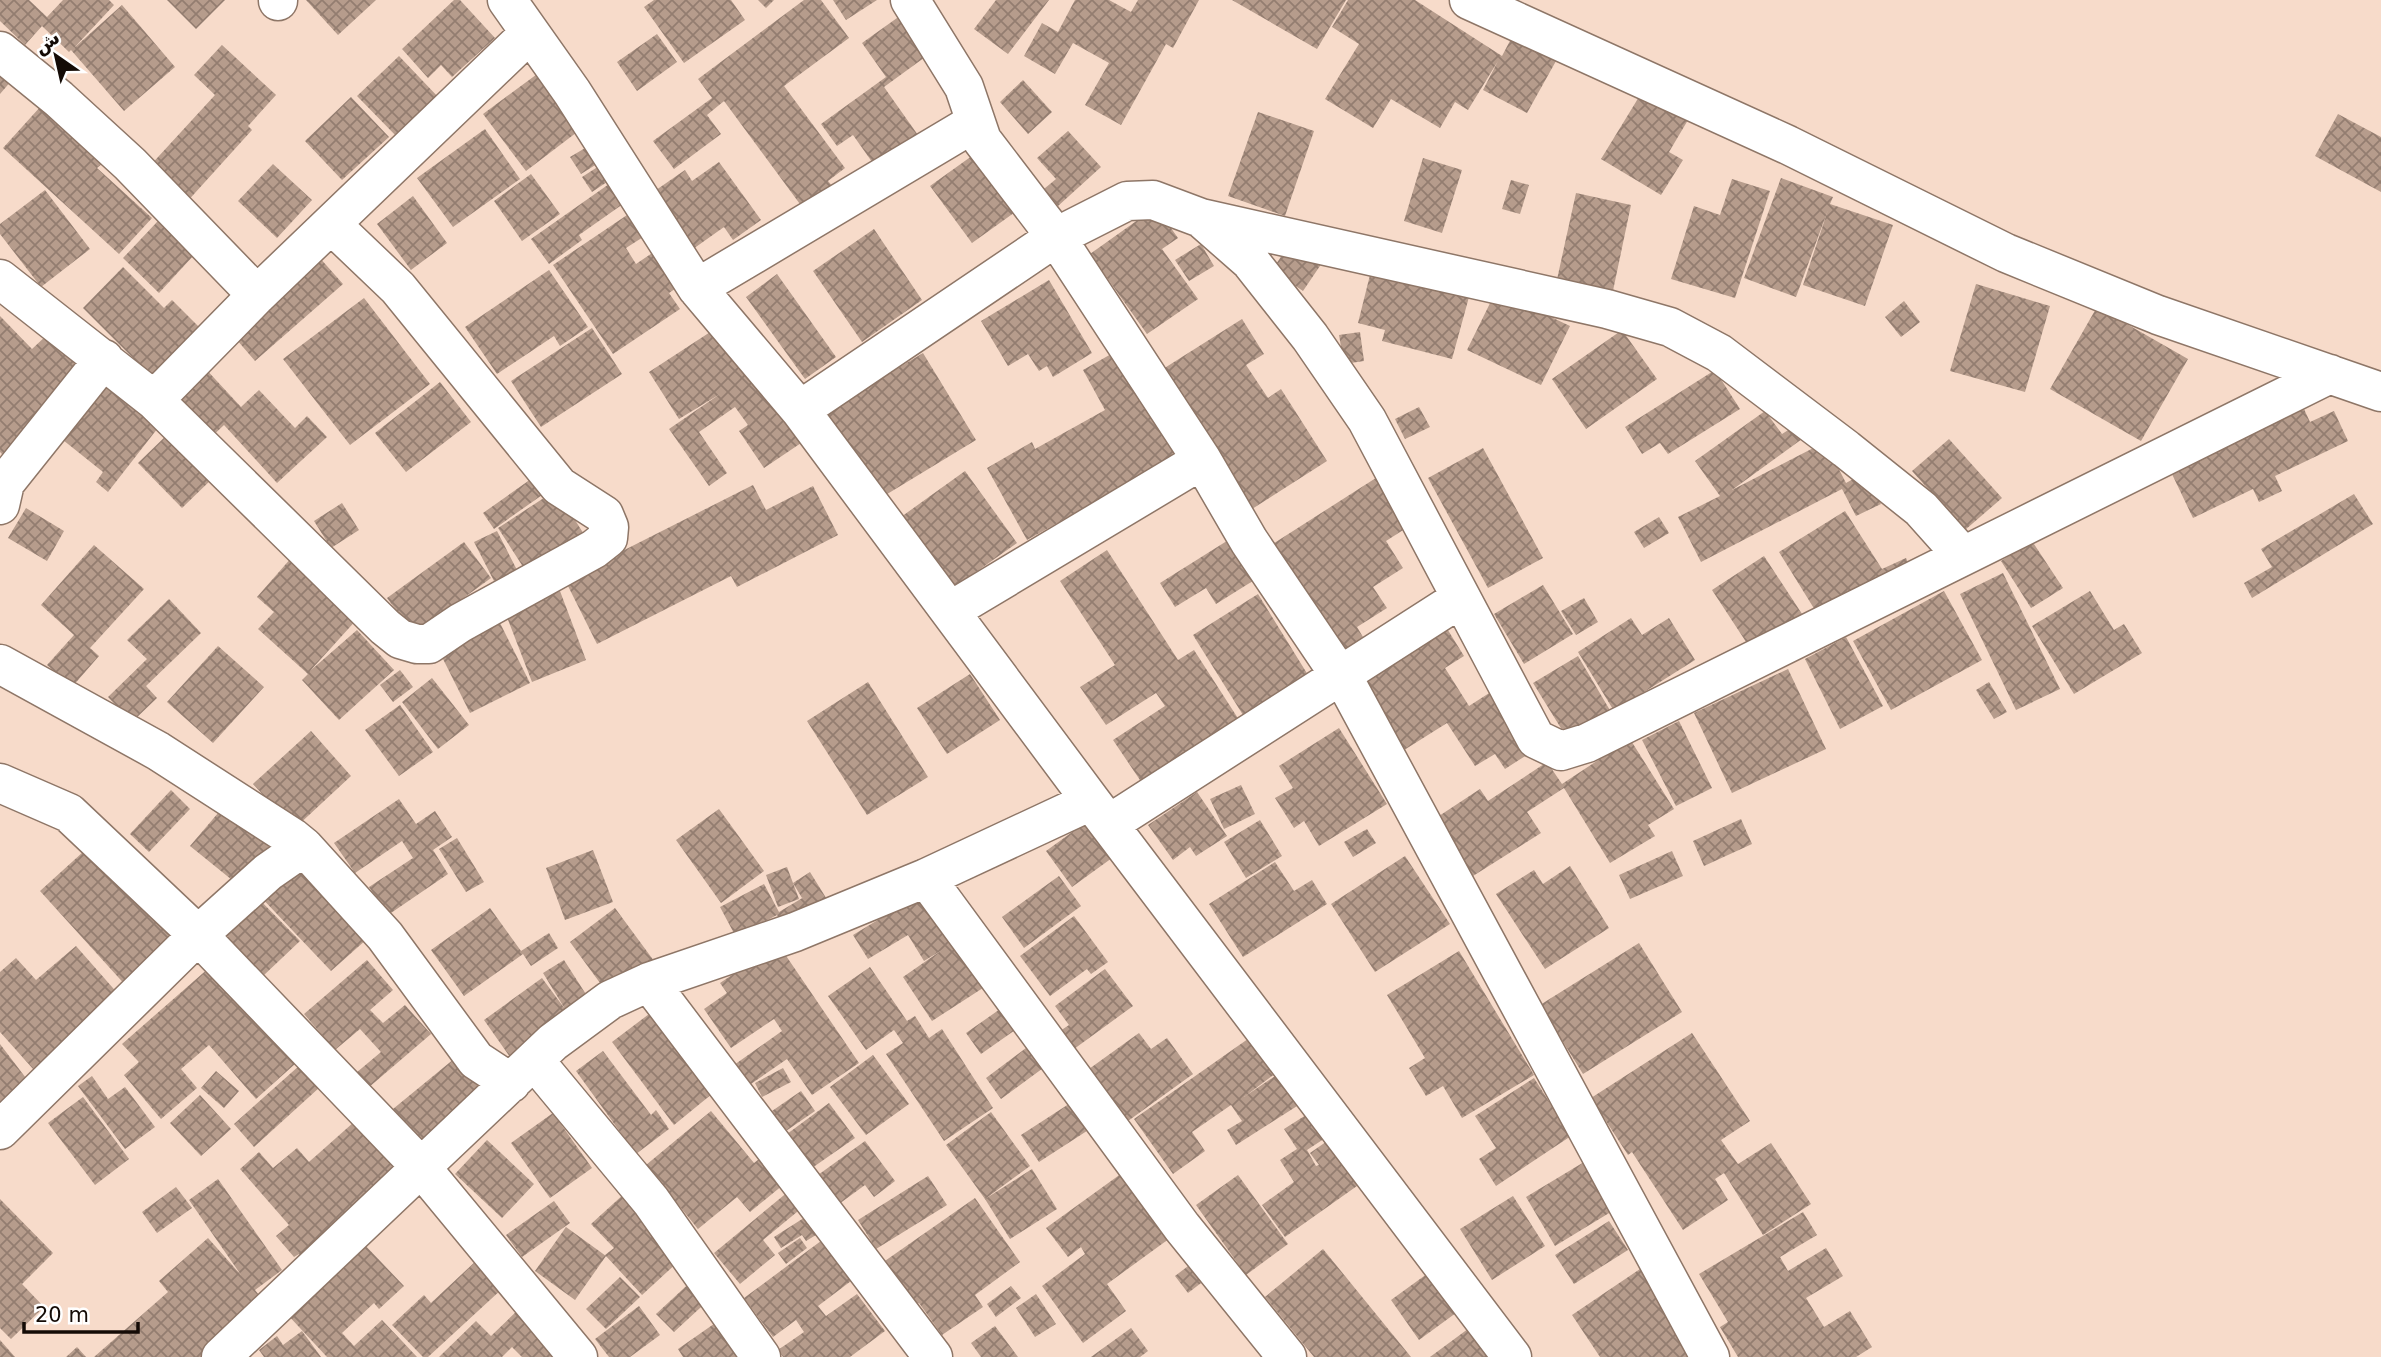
<svg xmlns="http://www.w3.org/2000/svg" width="2381" height="1357" viewBox="0 0 2381 1357" font-family="'DejaVu Sans',Vazirmatn,sans-serif">
<style>
.building{fill:url(#building-cross-hatch)}
.lines{fill:none;stroke-linecap:round;stroke-linejoin:round}
.street-casing{stroke:#8e7667;stroke-width:41}
.street{stroke:#fff;stroke-width:38}
</style>
<defs>
<pattern id="building-cross-hatch" width="8" height="8" patternUnits="userSpaceOnUse" patternTransform="scale(1.75)"><rect width="8" height="8" fill="#b69c8c"/><path d="M0 0l8 8M0 8l8-8" fill="none" stroke="#937d70"/></pattern>
</defs>
<rect width="100%" height="100%" fill="#f7dbca"/>
<path class="building" d="M0 0H29L47 17 63 0H109L114 5 74 48 122 5 175 67 124 111 71 50 69 52 42 26 25 45 0 21Z
M167 0H225L196 29Z
M306 0H376L338 35Z
M454 0H460L495 38 452 77 441 65 428 78 402 49Z
M654 0H731L745 20 684 63 644 7Z
M758 0H774L766 8Z
M804 0H821L849 38 784 86 845 168 828 181 838 193 808 215 724 101 707 115 721 134 674 169 653 141 712 98 698 79Z
M833 0H877L846 20Z
M996 0H1049L1008 54 974 29Z
M1075 0H1109L1131 12 1138 0H1199L1173 48 1166 44 1121 125 1085 105 1109 63 1073 43 1055 74 1024 56 1042 23 1058 32Z
M1232 0H1346L1317 49Z
M1348 0H1415L1502 56 1512 37 1556 61 1527 113 1483 90 1498 61 1468 110 1455 102 1440 128 1391 99 1373 128 1325 99 1359 44 1332 27Z
M904 13 932 52 884 87 925 145 882 176 853 135 837 146 821 124 886 77 862 43Z
M657 34 677 62 637 91 617 62Z
M222 45 276 95 248 126 252 130 185 204 147 169 215 95 194 75Z
M399 56 440 99 399 139 357 96Z
M544 69 585 126 526 171 483 114Z
M0 70 12 80 0 94Z
M1023 80 1052 112 1028 134 1000 102Z
M1642 92 1688 120 1669 152 1683 160 1661 195 1601 159Z
M351 97 389 137 342 180 305 141Z
M41 106 103 163 97 168 152 218 119 254 3 148Z
M1258 112 1314 131 1285 216 1228 196Z
M2338 114 2381 137V192L2315 156Z
M485 129 520 179 453 227 417 178Z
M1068 131 1101 167 1058 206 1044 189 1056 179 1037 158Z
M597 141 608 157 581 174 570 157Z
M976 153 1018 210 972 243 930 186Z
M1423 158 1462 170 1442 233 1404 221Z
M610 159 619 174 592 192 582 177Z
M719 162 761 220 733 240 724 227 686 254 646 197 685 170 692 181Z
M273 164 312 200 277 238 238 201Z
M531 174 560 214 522 241 494 201Z
M619 177 633 197 579 235 582 240 549 264 531 239Z
M1781 178 1833 197 1830 204 1893 225 1865 306 1803 285 1828 210 1796 297 1744 278Z
M1732 179 1770 191 1735 298 1671 279 1694 206 1720 215Z
M1511 180 1529 185 1520 214 1502 209Z
M45 190 90 249 41 287 0 234V224Z
M1576 193 1631 205 1610 305 1554 293Z
M413 196 447 243 411 270 377 224Z
M1156 207 1178 238 1162 249 1198 299 1147 334 1090 254Z
M636 209 651 232 626 248 636 264 664 245 688 280 669 293 680 309 613 354 553 265Z
M158 221 194 255 159 293 123 258Z
M874 229 922 300 862 342 813 271Z
M1293 239 1324 260 1303 291 1272 270Z
M1201 244 1214 266 1189 281 1175 260Z
M319 257 343 284 255 361 231 333Z
M123 267 164 308 172 300 209 337 160 385 83 308Z
M549 270 588 327 560 346 554 336 497 374 465 327Z
M1371 271 1469 297 1452 359 1382 341 1385 330 1358 323Z
M777 274 836 357 805 379 746 297Z
M1049 280 1092 353 1053 377 1047 366 1039 371 1028 354 1008 366 981 321Z
M1976 284 2050 306 2025 392 1950 371Z
M1496 291 1570 326 1541 385 1467 350Z
M364 298 430 384 350 445 283 359Z
M1904 301 1920 322 1901 337 1885 317Z
M2097 307 2188 359 2141 441 2050 389Z
M0 316 32 349 48 334 90 376 7 459 0 452Z
M1242 319 1264 354 1246 365 1268 398 1281 389 1327 461 1252 509 1163 369Z
M724 323 807 439 764 468 739 431 748 425 735 407 699 432 727 473 709 486 669 429 720 394 679 419 649 372Z
M592 328 622 374 541 427 511 381Z
M1622 330 1657 379 1586 429 1552 379Z
M1360 332 1364 361 1344 364 1339 335Z
M1120 349 1184 464 1081 521 1077 512 1027 540 987 468 1032 442 1035 449 1105 410 1083 370Z
M923 353 976 440 879 499 825 412Z
M203 366 241 407 259 390 295 428 307 416 327 437 277 483 224 425 204 444 164 401Z
M1715 370 1740 409 1668 454 1660 443 1642 454 1625 427Z
M440 382 471 422 406 472 375 433Z
M108 383 161 424 108 492 96 482 103 472 63 440Z
M1419 407 1430 427 1405 439 1395 419Z
M2304 409 2310 422 2334 411 2348 441 2275 476 2282 491 2259 502 2253 489 2193 518 2171 472Z
M1765 411 1782 434 1793 427 1802 439 1732 490 1825 442 1846 483 1864 473 1881 504 1856 516 1842 489 1701 562 1678 517 1720 496 1695 461Z
M171 431 215 476 182 508 138 463Z
M1949 439 2002 498 1965 530 1912 471Z
M1483 448 1543 558 1488 588 1428 478Z
M965 471 1017 543 952 589 901 517Z
M541 472 552 488 494 529 483 513Z
M1379 476 1411 525 1386 541 1403 568 1373 587 1387 608 1357 627 1366 642 1339 659 1268 547Z
M753 485 766 510 813 486 838 535 737 587 731 576 597 644 565 580Z
M556 490 587 539 529 576 498 528Z
M2354 494 2373 524 2252 598 2244 583 2272 567 2261 549Z
M342 503 359 530 331 548 314 521Z
M26 508 64 531 47 561 8 538Z
M1845 511 1882 569 1906 558 1914 576 1823 623 1779 552Z
M1659 517 1669 533 1644 548 1634 532Z
M497 531 517 570 494 581 474 542Z
M1230 539 1256 579 1216 604 1206 588 1175 607 1160 583Z
M2032 541 2063 588 2031 608 2001 561Z
M464 542 491 578 414 634 387 598Z
M94 545 144 589 90 648 99 656 72 687 47 665 74 635 41 605Z
M1107 550 1178 660 1194 650 1241 723 1144 786 1113 740 1165 706 1156 693 1106 725 1080 687 1115 665 1060 581Z
M1764 556 1804 617 1752 651 1712 590Z
M292 557 359 617 310 671 357 630 394 670 339 720 302 680 308 674 258 629 274 612 257 597Z
M2003 573 2060 689 2016 710 1960 594Z
M1543 585 1573 634 1524 664 1494 614Z
M560 591 586 660 532 682 505 612Z
M1944 591 1982 660 1891 710 1853 641Z
M2090 591 2114 630 2124 624 2142 653 2074 694 2032 626Z
M1258 594 1308 675 1243 715 1193 635Z
M1584 598 1598 622 1576 635 1561 611Z
M169 599 201 633 146 686 157 698 132 722 108 697 147 659 127 640Z
M1631 618 1642 635 1669 618 1695 660 1614 711 1578 652Z
M499 621 530 683 470 713 439 651Z
M1446 627 1464 656 1445 668 1469 706 1497 688 1536 749 1505 769 1495 754 1475 766 1447 723 1401 752 1357 684Z
M1846 637 1883 706 1840 729 1805 659Z
M218 646 264 687 213 743 167 702Z
M1578 656 1611 712 1567 738 1533 683Z
M1788 669 1826 749 1732 793 1694 713Z
M400 670 413 687 393 702 380 685Z
M970 674 1000 720 947 754 917 708Z
M432 678 469 725 438 749 402 702Z
M868 682 928 777 867 815 807 721Z
M1989 682 2007 712 1994 719 1976 690Z
M400 705 433 752 399 776 365 730Z
M1679 721 1712 788 1676 806 1642 740Z
M1339 728 1387 804 1319 846 1304 821 1294 828 1275 798 1293 788 1279 766Z
M311 731 351 776 294 829 253 784Z
M1630 739 1674 809 1648 825 1655 836 1610 863 1564 788 1527 812 1541 833 1473 876 1436 818 1480 789 1488 801 1547 762 1562 784Z
M1241 785 1255 814 1224 829 1210 799Z
M171 790 190 809 149 852 130 834Z
M1197 792 1227 836 1196 856 1190 847 1173 860 1148 825Z
M399 799 416 824 435 811 452 837 433 850 448 874 388 915 369 887 413 858 402 841 355 873 334 843Z
M224 806 270 845 237 884 190 846Z
M719 809 764 871 721 903 676 840Z
M1741 819 1752 844 1704 866 1693 841Z
M1260 820 1282 856 1246 878 1224 842Z
M1086 822 1112 858 1072 887 1046 851Z
M1367 829 1376 843 1353 857 1344 842Z
M457 838 484 882 466 892 439 849Z
M94 842 182 940 128 988 40 891Z
M593 850 613 902 565 920 546 868Z
M1672 851 1683 876 1630 899 1619 875Z
M1405 856 1450 924 1375 972 1331 904Z
M294 859 367 939 331 971 257 893Z
M1275 862 1294 891 1312 880 1327 904 1243 957 1209 904Z
M1570 866 1609 928 1545 969 1496 894 1534 870 1543 884Z
M787 867 793 883 810 872 828 901 785 928 777 915 736 937 720 907 764 884 779 912 804 897 802 898 793 883 799 899 778 907 766 875Z
M1059 876 1081 906 1024 948 1002 917Z
M929 889 986 986 932 1021 903 977 942 950 924 961 908 935 868 959 853 935Z
M256 896 300 941 263 976 220 931Z
M490 908 521 951 549 933 558 948 531 966 523 954 464 996 431 950Z
M615 908 657 965 611 998 570 942Z
M1074 916 1108 962 1091 974 1087 969 1050 996 1020 956Z
M1639 943 1682 1012 1583 1074 1540 1005Z
M778 944 859 1063 812 1095 787 1059 748 1086 734 1065 782 1031 774 1019 731 1048 704 1009 727 993 720 983Z
M76 946 127 1004 42 1079 0 1032V972L16 958 36 980Z
M1459 951 1534 1075 1462 1118 1443 1086 1426 1096 1409 1068 1425 1058 1387 995Z
M367 960 393 990 370 1010 383 1023 405 1005 431 1034 368 1088 356 1073 381 1052 360 1029 335 1050 304 1014Z
M564 960 589 999 515 1064 484 1020 542 978 565 1009 543 973Z
M210 967 295 1064 256 1099 209 1045 181 1069 197 1088 161 1119 124 1075 139 1062 122 1044Z
M870 967 907 1021 915 1016 929 1038 942 1029 993 1108 944 1141 886 1054 903 1043 894 1030 866 1050 828 996Z
M1105 969 1133 1006 1074 1049 1060 1031 1069 1025 1055 1006Z
M1003 1007 1018 1028 981 1054 966 1033Z
M657 1008 718 1089 674 1125 612 1042Z
M1139 1033 1151 1049 1167 1038 1193 1074 1128 1121 1089 1069Z
M1692 1033 1750 1121 1721 1140 1738 1164 1771 1143 1811 1204 1763 1235 1724 1173 1715 1179 1728 1200 1683 1230 1632 1152 1628 1155 1591 1098Z
M1255 1034 1280 1070 1244 1097 1284 1070 1305 1101 1236 1145 1227 1130 1242 1121 1231 1105 1192 1132 1205 1151 1173 1174 1134 1119Z
M1034 1042 1050 1063 1001 1099 986 1078Z
M0 1044 32 1086 0 1110Z
M603 1051 651 1115 656 1110 669 1129 636 1154 576 1071Z
M460 1054 490 1090 423 1145 393 1109Z
M873 1055 909 1104 866 1135 830 1087Z
M300 1065 320 1087 254 1147 234 1124Z
M783 1068 791 1082 762 1097 755 1083Z
M216 1071 239 1091 224 1108 201 1088Z
M92 1076 108 1099 125 1087 155 1127 125 1149 78 1086Z
M1534 1078 1571 1136 1496 1186 1479 1159 1496 1148 1475 1116Z
M801 1091 815 1111 786 1131 772 1111Z
M200 1095 231 1129 201 1156 170 1123Z
M83 1097 129 1159 95 1185 48 1123Z
M1075 1100 1093 1127 1039 1162 1021 1135Z
M829 1103 855 1138 812 1168 787 1134Z
M1317 1108 1333 1133 1307 1150 1316 1166 1319 1165 1310 1153 1333 1137 1364 1181 1285 1237 1262 1205 1294 1182 1280 1160 1297 1149 1284 1129Z
M711 1111 754 1163 767 1153 789 1180 750 1212 737 1197 698 1229 646 1165Z
M991 1112 1030 1166 985 1199 946 1145Z
M553 1113 592 1168 550 1198 511 1143Z
M354 1122 400 1175 304 1260 299 1254 294 1257 276 1236 289 1225 240 1169 259 1152 273 1168 297 1148 309 1162Z
M487 1140 534 1184 502 1218 455 1174Z
M865 1141 895 1181 874 1197 865 1185 839 1204 818 1175Z
M1589 1159 1619 1207 1555 1246 1526 1197Z
M1129 1168 1177 1233 1107 1284 1126 1311 1083 1343 1042 1286 1085 1254 1081 1247 1068 1257 1046 1228Z
M1032 1169 1057 1209 1010 1239 985 1199Z
M1238 1175 1288 1244 1246 1275 1196 1205Z
M928 1176 947 1205 876 1249 858 1220Z
M218 1179 282 1270 255 1290 267 1305 207 1357H94L168 1292 159 1281 208 1238 241 1275 189 1200Z
M176 1187 192 1208 157 1233 142 1212Z
M789 1191 803 1207 763 1240 775 1255 740 1284 714 1253Z
M625 1193 680 1260 642 1295 605 1255 614 1248 591 1224Z
M1513 1196 1545 1246 1492 1280 1460 1229Z
M975 1198 1020 1262 975 1295 983 1307 942 1335 919 1303 913 1307 882 1263Z
M0 1199 53 1253 22 1284 44 1307 11 1339 0 1328Z
M554 1201 570 1223 522 1257 506 1235Z
M1803 1212 1817 1235 1780 1257 1788 1271 1826 1248 1843 1276 1806 1298 1824 1327 1850 1311 1872 1347 1856 1357H1738L1720 1327 1728 1322 1699 1274Z
M810 1214 821 1232 806 1241 802 1235 781 1248 774 1237Z
M1609 1221 1628 1250 1574 1284 1555 1255Z
M566 1227 606 1256 575 1300 535 1271Z
M800 1238 807 1248 786 1264 778 1253Z
M825 1238 855 1278 818 1306 826 1316 857 1294 885 1331 850 1357H783L778 1350 804 1332 796 1320 773 1337 744 1298Z
M362 1242 404 1286 379 1309 374 1303 342 1333 354 1346 382 1320 417 1357H327L286 1313Z
M1323 1249 1411 1357H1314L1265 1297Z
M477 1260 503 1288 428 1357H423L392 1325 424 1295 431 1303Z
M1196 1260 1209 1277 1188 1293 1175 1276Z
M1640 1269 1698 1357H1600L1572 1315Z
M1431 1271 1460 1310 1419 1340 1391 1300Z
M620 1277 640 1297 606 1329 586 1309Z
M696 1277 713 1296 674 1332 656 1314Z
M1011 1286 1021 1298 996 1317 987 1304Z
M1036 1294 1056 1324 1035 1337 1016 1308Z
M639 1306 660 1335 630 1357H609L595 1339Z
M519 1309 566 1357H522L512 1347 502 1357H439L476 1321 491 1336Z
M721 1319 748 1357H683L678 1349Z
M1476 1323 1502 1357H1430Z
M995 1326 1018 1357H981L971 1343Z
M1131 1328 1148 1351 1140 1357H1091Z
M302 1331 321 1357H264L259 1350 277 1336 283 1345Z
M0 1340 15 1357H0Z
M77 1347 86 1357H66Z"/>
<g class="lines">
<g class="street-casing">
<path id="street" d="M278 0V1
M507 0 572 92 697 288 800 410 1091 801 1512 1357
M910 0 964 87 982 140 1056 237 1202 460 1249 541 1351 692 1710 1357
M1469 0 1788 145 2006 253 2158 315 2381 392
M0 51 59 99 130 164 257 295
M1201 218 1250 261 1310 337 1367 420 1536 739 1561 751 1587 743 2330 374
M0 279 154 400 385 627 400 639 417 644H429L460 623 594 549 608 538 609 527 604 515 559 486 398 288 332 225
M697 288 974 123
M154 400 257 295 530 33
M800 410 1056 237 1127 201 1153 200 1201 218 1607 309 1670 327 1719 353 1846 449 1921 509 1963 556
M0 505 5 483 104 359
M950 611 1202 460
M0 664 158 751 293 838 304 847
M0 783 69 813 198 935 420 1166 578 1357
M1109 824 1461 598
M926 878 1182 1227 1287 1357
M649 982 933 1357
M534 1060 651 1201 761 1357
M0 1130 198 935 268 872 304 847 385 936 476 1060 511 1083
M221 1357 553 1042 610 1000 649 982 795 932 926 878 1091 801"/>
</g>
<use href="#street" class="street"/>
</g>
<g transform="translate(56 56) rotate(326)" stroke="#ffffff" stroke-width="5" paint-order="stroke">
<path d="M0-5L12 26L0 18L-12 26Z" fill="#140b06"/>
<text y="-10" font-size="19" font-weight="bold" text-anchor="middle" fill="#140b06">ش</text>
</g>
<path d="M24 1322v10h114v-10" fill="none" stroke="#140b06" stroke-width="3.5"/>
<text x="35" y="1322" font-size="21" fill="#140b06" stroke="#ffffff" stroke-width="5" paint-order="stroke">20 m</text>
</svg>
